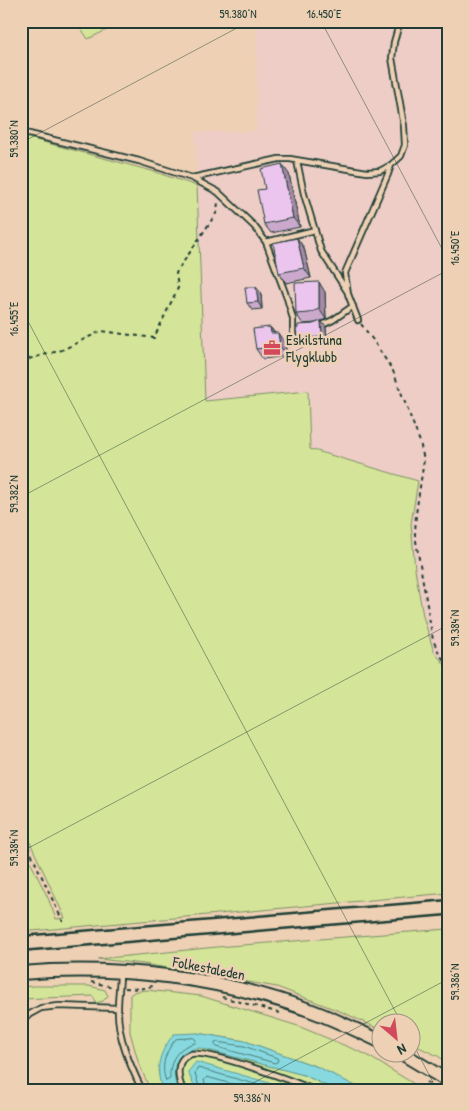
<svg xmlns="http://www.w3.org/2000/svg" width="469" height="1111" viewBox="0 0 469 1111" font-family="'Patrick Hand',sans-serif">
<style>
.built{fill:#edcdc5}
.green{fill:#d4e498;stroke:#7a9066}
.water{fill:#87d9df;stroke:#5d9b9b}
.lines{fill:none;stroke-linecap:round;stroke-linejoin:round}
.shore{stroke:#497b78;stroke-width:1}
.lane-casing{stroke:#1f3d34;stroke-width:8}
.secondary-casing{stroke:#1f3d34;stroke-width:16}
.path{stroke:#1f3d34;stroke-width:2;stroke-dasharray:4 4;stroke-linecap:butt}
.lane{stroke:#eed0b4;stroke-width:4.5}
.secondary{stroke:#eed0b4;stroke-width:12}
.rail{stroke:#1f3d34;stroke-width:2.5}
.wall{fill:#cba9cd;stroke:#1f3d34}
.shaded-wall{fill:#a58aa7;stroke:#1f3d34}
.building{fill:#ecc5ee;stroke:#1f3d34}
.ticks{fill:none;stroke:#1f3d34;stroke-width:1;stroke-opacity:0.45}
.labels{text-anchor:middle;dominant-baseline:central;stroke-width:5;stroke-linejoin:round;paint-order:stroke}
.poi-label{font-size:15px;fill:#1f3d34;stroke:#eed0b4;text-anchor:start}
.street-label{font-size:15px;fill:#1f3d34;stroke:#eed0b4}
.neatline{fill:none;stroke:#1f3d34;stroke-width:2}
.ticks-label{font-size:12px;text-anchor:middle;fill:#1f3d34}
</style>
<rect width="100%" height="100%" fill="#eed0b4"/>
<filter id="ink" filterUnits="userSpaceOnUse"><feTurbulence type="fractalNoise" baseFrequency=".02" numOctaves="2"/><feDisplacementMap in="SourceGraphic" scale="10" xChannelSelector="R" yChannelSelector="G"/><feConvolveMatrix kernelMatrix="1 2 1 2 8 2 1 2 1" color-interpolation-filters="sRGB"/></filter>
<g filter="url(#ink)">
<path class="built" d="M257 21H448V669L434 652 423 616 415 569 411 524 418 481 310 449 308 391 205 401 195 132 256 131Z"/>
<path class="green" d="M76 21H125L88 39Z
M21 136 152 171 197 186 205 401 308 391 310 449 418 481 411 524 415 569 423 616 434 652 448 668V893L21 932V843L48 898 56 919 65 918 21 823Z
M448 929V1063L438 1056 412 1044V1024H382L381 1030 342 1012 277 987 144 964 98 959 217 947Z
M34 986H89L105 990 108 996 103 1001 96 1003 93 996 21 999V987Z
M146 990 201 996 298 1026 365 1054 424 1090H363L318 1067 245 1041 197 1033 158 1070 162 1090H150L138 1061 130 1032V995L134 992Z
M200 1048 304 1075 335 1090H292L287 1088 188 1072 196 1090H178C169 1069 177 1050 200 1048Z"/>
<path class="water" d="M197 1033 245 1041 318 1067 363 1090H335L304 1075 200 1048C177 1050 169 1069 178 1090H162C155 1066 159 1053 174 1034Z
M196 1062 287 1088 292 1090H196L188 1072Z"/>
<g class="lines">
<path class="shore" d="M194 1038 196 1040 195 1043C177 1047 169 1061 170 1079L166 1081C160 1066 166 1050 176 1039Z
M216 1042 244 1046 277 1058 278 1061 275 1063 217 1047 215 1045Z
M200 1090 195 1073 198 1068 276 1090
M207 1090 204 1080 207 1077 253 1090"/>
<g class="lane-casing">
<path id="lane" d="M21 132 139 161 192 178 279 159H290L367 172 380 171 391 165 401 156 405 145 404 126 392 58 394 42 400 21
M297 161 304 194 321 251 347 291
M192 178 218 192 254 226 266 242 287 298 293 319V335
M266 242 315 230
M358 320 348 294 345 273 388 174 391 165
M320 326 333 320 353 306
M120 972C120 984 118 996 118 1008 117 1036 130 1065 142 1090
M21 1019 41 1008 59 1006 118 1008
M183 1090C177 1078 175 1058 191 1054 208 1050 294 1081 313 1090"/>
</g>
<g class="secondary-casing">
<path id="secondary" d="M21 973C119 965 220 977 312 1011 336 1020 359 1031 382 1042
M403 1054 448 1081"/>
</g>
<path class="path" d="M361 324 373 340 393 371 420 442 424 460 416 514 415 535 433 640 440 655 448 665
M21 361 62 350 101 331 154 338 178 288 176 273 217 212 218 202
M21 832 63 922
M91 982 113 987
M125 988 139 989 153 986
M222 997 280 1013
M377 1052 394 1062
M426 1082 438 1090"/>
<use href="#lane" class="lane"/>
<use href="#secondary" class="secondary"/>
<path class="rail" d="M21 936 448 900
M21 951 448 915"/>
</g>
<path class="wall" d="M289 174 300 227 271 233 264 224 265 189Z
M297 238 304 248 311 278 286 283 279 273Z
M325 292 326 319 316 323 321 321 326 327 327 344 301 345 297 338 298 328 316 323 303 324 296 314Z
M261 293 262 309 252 310 247 303Z
M270 327 275 333 285 343 287 356 263 359 256 349Z"/>
<path class="shaded-wall" d="M282 164 289 174 300 227 293 218Z
M297 238 304 248 311 278 304 268Z
M319 282 325 292 326 319 319 309Z
M256 287 261 293 262 309 258 302Z
M321 321 326 327 327 344 322 337Z
M270 327 277 337 271 333Z
M278 333 285 343 287 356 280 346Z"/>
<path class="building" d="M282 164 293 218 264 224 257 190 265 189 261 169Z
M297 238 304 268 279 273 273 243Z
M319 282V309L309 313 296 314 295 283Z
M245 287H256L258 302 247 303Z
M321 321 322 337 297 338 296 329 298 328V325L313 324Z
M270 327 271 333H278L280 346 256 349 253 329Z"/>
</g>
<path class="ticks" d="M321 21 448 260M21 143 250 21M21 308 402 1024M21 497 448 270M21 852 448 625M412 1042 437 1090M240 1090 448 979"/>
<defs>
<g id="office-bare" transform="scale(1.35)"><path d="M-6-3h4V-5.5h4V-3h4V5H-6ZM-1-4.5V-3h2v-1.5ZM-6 0V1H6V0Z" fill="#d1495b" stroke="#eed0b4" stroke-width="2.5" paint-order="stroke"/></g>
</defs>
<g fill-rule="evenodd">
<use href="#office-bare" x="272" y="348"/>
</g>
<g class="labels">
<g class="poi-label">
<text x="286" y="339">Eskilstuna<tspan x="286" dy="17">Flygklubb</tspan></text>
</g>
<g class="street-label">
<text transform="translate(209 968) rotate(11)">Folkestaleden</text>
</g>
</g>
<rect width="469" height="1111" fill="none" stroke="#eed0b4" stroke-width="55"/>
<g transform="translate(396 1038) rotate(152)"><circle r="24" fill="#eed0b4" stroke="#9b9581"/>
<path d="M0-4L9 19L0 12L-9 19Z" fill="#d1495b"/>
<text y="-8" font-size="14" font-weight="bold" text-anchor="middle" fill="#1f3d34">N</text>
</g>
<rect x="28" y="28" width="414" height="1056" class="neatline"/>
<g class="ticks-label">
<text x="238" y="18">59.380°N</text>
<text x="324" y="18">16.450°E</text>
<text transform="translate(14 139) rotate(-90)" y="4">59.380°N</text>
<text transform="translate(455 248) rotate(-90)" y="4">16.450°E</text>
<text transform="translate(14 319) rotate(-90)" y="4">16.455°E</text>
<text transform="translate(14 494) rotate(-90)" y="4">59.382°N</text>
<text transform="translate(455 628) rotate(-90)" y="4">59.384°N</text>
<text transform="translate(14 848) rotate(-90)" y="4">59.384°N</text>
<text transform="translate(455 982) rotate(-90)" y="4">59.386°N</text>
<text x="252" y="1102">59.386°N</text>
</g>
</svg>
